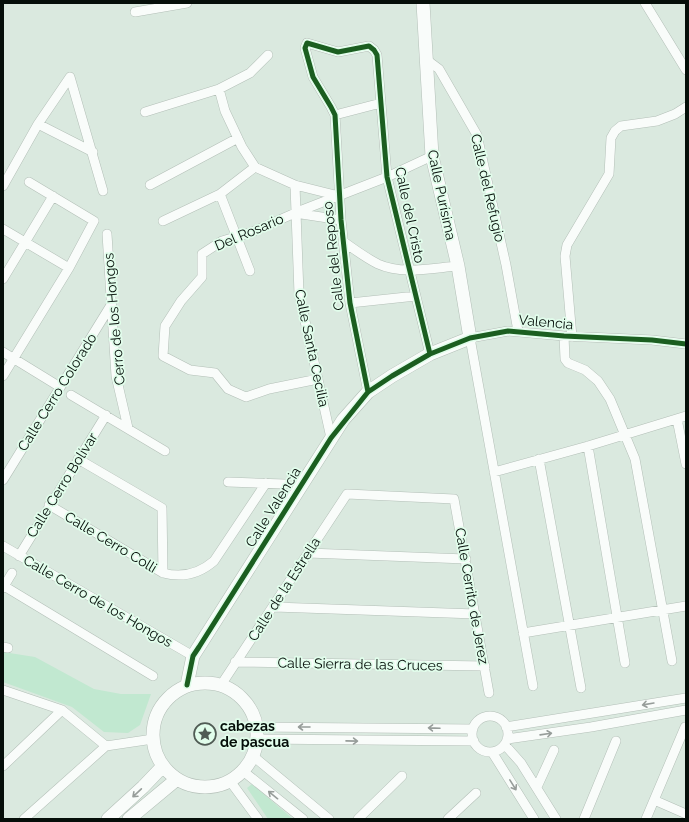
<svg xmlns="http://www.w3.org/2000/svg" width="689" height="822" viewBox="0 0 689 822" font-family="Raleway,sans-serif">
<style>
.park{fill:#c1e8d0}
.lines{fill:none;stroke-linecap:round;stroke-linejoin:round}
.street-casing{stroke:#b3bfb7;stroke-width:10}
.secondary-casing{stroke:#b3bfb7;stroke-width:14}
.street{stroke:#f9fcfa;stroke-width:9}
.secondary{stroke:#f9fcfa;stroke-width:13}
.cycleway-casing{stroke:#e1fdeb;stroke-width:8}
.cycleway{stroke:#1b5e20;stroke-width:5}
.oneway{stroke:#979d9a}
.labels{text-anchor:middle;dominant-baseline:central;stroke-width:3.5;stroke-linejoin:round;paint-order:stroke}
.street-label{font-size:14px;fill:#050e09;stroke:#e1fdeb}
.poi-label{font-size:14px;font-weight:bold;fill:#050e09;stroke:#e1fdeb;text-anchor:start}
</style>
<rect width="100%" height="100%" fill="#dae9df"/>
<path class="park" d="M3 652 35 657 94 689 121 694H151L140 725 128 733 104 732 72 707 3 682Z
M252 784 293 819H268L247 788Z"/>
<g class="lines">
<g class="street-casing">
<path id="street" d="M645 3 686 70
M135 12 187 3
M268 55 250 73 219 89 225 111 242 147 255 167 295 185 339 196
M427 60 439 69 477 135 506 265 518 331
M70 77 103 191
M145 112 219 89
M335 115 381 103
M38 124 93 152
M150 185 238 138
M295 185 299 294 331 438
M3 186 38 124 70 77
M297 212 387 177 432 156
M163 221 220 194
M3 229 69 268
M107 234 116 376 128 428
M344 242C355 250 366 258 378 264 402 275 432 268 458 266
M250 271 220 194 255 167
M3 279 53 196
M350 303 416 296
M564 336 565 359 568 363 585 370 598 381 610 399 635 459 672 661
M572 337 565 256 567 245 609 174 611 138 615 131 621 126 657 121 675 114 686 107
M3 352 60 387
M3 376 69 268 94 221 29 182
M318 379 269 389 246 397 228 389 215 373 190 370 163 356 165 326 181 301 202 277V254L222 241 252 232 295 213 341 220
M368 392 350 303 341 220 335 115 331 107 313 77 305 48 307 43 338 52 369 46 374 50 377 55 387 177 430 354
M71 395 165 451
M677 419 686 464
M588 446 625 663
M78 459 162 508 163 573
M539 459 581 688
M494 472 588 446 686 416
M3 480 111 305
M228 482 285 484
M49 505 163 573C182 578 199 574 214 561L266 483
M3 546 193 656
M308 553 466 559
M19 556 106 415
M4 586 153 676
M3 588 12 573
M274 607 476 614
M523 633 686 606
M3 647 8 648
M235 662 485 666
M221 685 347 494 454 499 489 693
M533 686 470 338 508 331 564 336 652 340 686 344
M3 690 62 710 106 746 153 739
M472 734a18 18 0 1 1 36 0a18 18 0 1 1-36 0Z
M256 727 473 729
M506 727 686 698
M257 739 474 741
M507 739 591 727 686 710
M505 745 521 763 556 819
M492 752 534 819
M253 756 329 819
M3 766 62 710
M243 771 303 819
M230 781 258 819
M537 787 554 750
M654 800 686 814
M24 819 106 746
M358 819 402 776
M448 819 476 793
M584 819 616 741
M646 819 685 727"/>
</g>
<g class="secondary-casing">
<path id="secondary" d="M153 735a52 52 0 1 1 104 0a52 52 0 1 1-104 0Z
M187 685 193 656 343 420 368 392 392 376 430 354 470 338 458 266 432 156 423 3
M108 819 143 787 163 766
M129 819 177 779"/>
</g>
<use href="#street" class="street"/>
<use href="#secondary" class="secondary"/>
<g class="cycleway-casing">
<path id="cycleway" d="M368 392 350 303 341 220 335 115 331 107 313 77 305 48 307 43 338 52 369 46 374 50 377 55 387 177 430 354
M187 685 193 656 199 647 331 438 368 392 392 376 430 354 470 338 508 331 564 336 652 340 686 344"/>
</g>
<use href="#cycleway" class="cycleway"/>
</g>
<defs><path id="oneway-shaft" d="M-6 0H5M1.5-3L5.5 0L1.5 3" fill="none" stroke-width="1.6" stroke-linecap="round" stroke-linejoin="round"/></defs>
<g class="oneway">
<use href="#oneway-shaft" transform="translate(648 704) rotate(170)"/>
<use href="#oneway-shaft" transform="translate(304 727) rotate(-180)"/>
<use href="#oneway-shaft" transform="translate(434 728) rotate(-178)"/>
<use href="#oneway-shaft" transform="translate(546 734) rotate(-8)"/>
<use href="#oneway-shaft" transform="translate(352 741) rotate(1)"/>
<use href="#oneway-shaft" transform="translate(513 785) rotate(58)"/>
<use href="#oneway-shaft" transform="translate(137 793) rotate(137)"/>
<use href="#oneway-shaft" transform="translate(273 795) rotate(-141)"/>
</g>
<defs>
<g id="sight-ring" transform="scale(1.15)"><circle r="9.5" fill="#e1fdeb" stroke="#505b54" stroke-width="1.5"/><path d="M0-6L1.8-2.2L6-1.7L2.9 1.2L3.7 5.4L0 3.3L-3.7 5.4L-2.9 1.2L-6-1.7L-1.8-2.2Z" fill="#505b54"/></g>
</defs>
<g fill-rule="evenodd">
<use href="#sight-ring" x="205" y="734"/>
</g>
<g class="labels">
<g class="street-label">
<text transform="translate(488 188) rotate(77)">Calle del Refugio</text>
<text transform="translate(442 195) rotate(78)">Calle Purísima</text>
<text transform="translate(410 215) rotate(78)">Calle del Cristo</text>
<text transform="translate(249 232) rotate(-23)">Del Rosario</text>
<text transform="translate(333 256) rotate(-96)">Calle del Reposo</text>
<text transform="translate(114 319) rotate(-95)">Cerro de los Hongos</text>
<text transform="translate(546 322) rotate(5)">Valencia</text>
<text transform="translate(312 348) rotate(78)">Calle Santa Cecilia</text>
<text transform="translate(57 392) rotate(-58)">Calle Cerro Colorado</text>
<text transform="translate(62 485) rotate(-58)">Calle Cerro Bolívar</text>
<text transform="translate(273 507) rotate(-58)">Calle Valencia</text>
<text transform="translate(111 542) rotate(31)">Calle Cerro Colli</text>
<text transform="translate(284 589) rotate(-57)">Calle de la Estrella</text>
<text transform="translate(472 596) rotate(80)">Calle Cerrito de Jerez</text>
<text transform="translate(98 601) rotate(30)">Calle Cerro de los Hongos</text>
<text transform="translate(360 664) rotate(1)">Calle Sierra de las Cruces</text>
</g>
<g class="poi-label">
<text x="220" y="726">cabezas<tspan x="220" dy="16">de pascua</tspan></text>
</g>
</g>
<rect width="689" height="822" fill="none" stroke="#050e09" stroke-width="8"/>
</svg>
